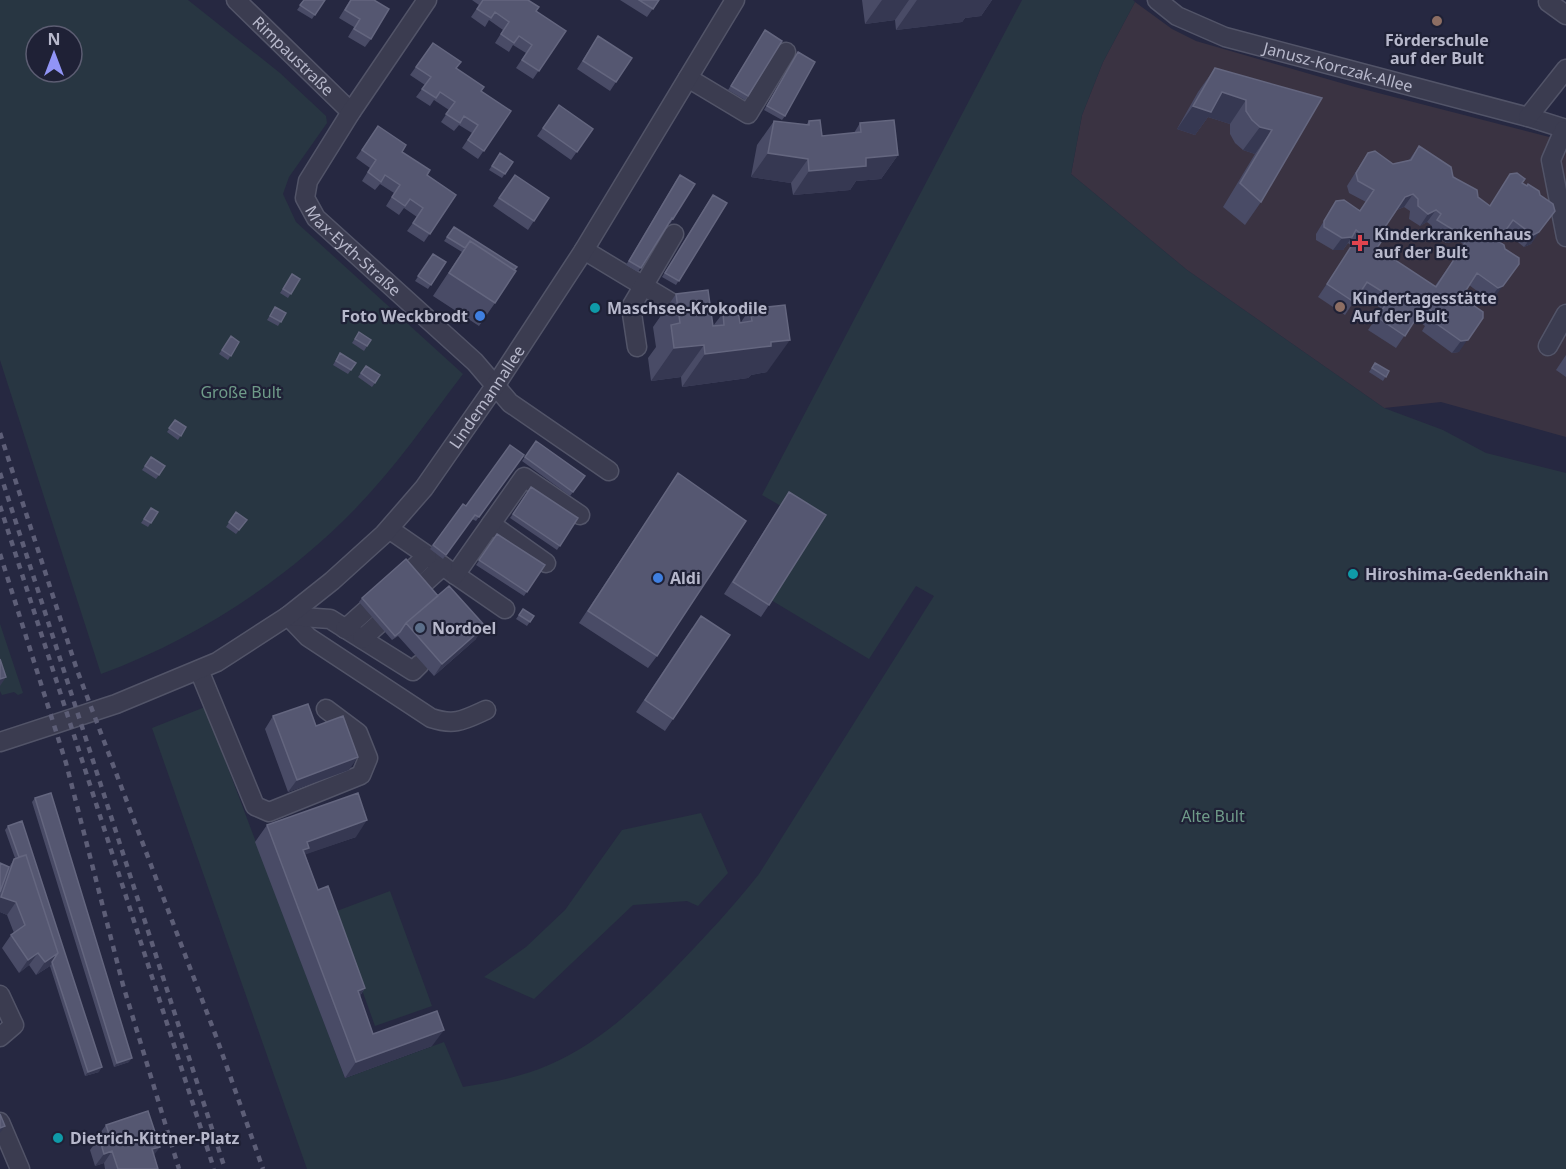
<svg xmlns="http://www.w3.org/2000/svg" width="1566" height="1169" viewBox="0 0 1566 1169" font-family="'Noto Sans',sans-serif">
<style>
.medical{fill:#3a3342}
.green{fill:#283642;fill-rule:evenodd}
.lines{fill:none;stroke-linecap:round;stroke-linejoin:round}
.minor-casing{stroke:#525468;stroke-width:21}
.minor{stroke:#3b3c50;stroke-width:18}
.rail{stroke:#5d5e77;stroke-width:4.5;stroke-dasharray:6 6;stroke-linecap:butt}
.wall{fill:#494b66;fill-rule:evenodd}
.shaded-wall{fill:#363852}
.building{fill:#555771;stroke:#64667f;stroke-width:1.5;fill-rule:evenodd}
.education-dot{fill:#8d6e63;stroke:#1f2136;stroke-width:2}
.health-dot{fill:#e0444e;stroke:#1f2136;stroke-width:2}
.culture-dot{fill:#0f9aa8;stroke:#1f2136;stroke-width:2}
.shop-dot{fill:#3f7fe0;stroke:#1f2136;stroke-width:2}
.service-dot{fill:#5c6f8a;stroke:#1f2136;stroke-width:2}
.labels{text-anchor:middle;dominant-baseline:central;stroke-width:4.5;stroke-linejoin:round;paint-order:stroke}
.poi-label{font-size:16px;font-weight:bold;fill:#b7b8cb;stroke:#1f2136;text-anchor:start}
.street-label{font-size:16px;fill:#b7b8cb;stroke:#1f2136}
.park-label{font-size:16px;fill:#6f9b89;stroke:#1f2136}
</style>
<rect width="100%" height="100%" fill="#262841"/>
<path class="medical" d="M1135 2 1172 29 1196 41 1355 87 1557 139 1566 137V437L1441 402 1384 408 1187 270 1071 174 1082 115 1103 62Z"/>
<path class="green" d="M0 0H188L280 73 326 116 327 123 289 177 283 194 296 222 463 374C428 420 395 468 355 509 284 582 196 639 101 674L0 360ZM36 36H72V72H36Z
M1022 0H1133L1135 2 1103 62 1082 115 1071 174 1187 270 1384 408 1443 430 1486 453 1566 473V1169H307L152 728 205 707 345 1078 444 1042 463 1087C493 1082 523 1077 551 1064 601 1042 639 1005 676 967 705 937 733 907 759 874L934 596 916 586 869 659 771 600 817 527 762 495Z
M0 624 23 693 18 695 14 692 2 695 0 691Z
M701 813 728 873 698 906 687 901 633 905 534 999 484 977 526 947 565 910 622 830Z
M390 891 432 1006 375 1026 334 912Z"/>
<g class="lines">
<g class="minor-casing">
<g id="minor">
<path id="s1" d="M236 0 351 112"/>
<path id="s2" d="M427 0 351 112 308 181 305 198 316 218 475 362 510 403 609 471"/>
<path id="s3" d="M1157 0 1177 16 1225 37 1528 117 1566 129"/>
<path d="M1550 0 1548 2 1566 15"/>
<path d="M688 78 748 114 786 52"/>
<path d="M1528 117 1566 69"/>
<path d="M1564 130 1551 160 1566 237"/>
<path d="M584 250 690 314"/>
<path d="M1548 346 1566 314"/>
<path d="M637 347 631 307 674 234"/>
<path d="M491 524 546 563"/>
<path d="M389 529 505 609"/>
<path d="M455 575 524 477 580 515"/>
<path d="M288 616 308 637 431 718C455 726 464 720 486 710"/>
<path d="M288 616 330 619 413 671 420 664"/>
<path d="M345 629 427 556"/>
<path d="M362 639 443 566"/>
<path d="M199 670 255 806 269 812 361 775 368 758 358 733 326 709"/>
<path id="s4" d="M0 742 116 704 217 662 288 616 332 581 384 534 424 488 495 386 584 250 735 0"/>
<path d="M0 995 14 1025 0 1037"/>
<path d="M0 1122 20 1169"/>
</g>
</g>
<use href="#minor" class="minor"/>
<path class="rail" d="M0 433 77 670 217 1039 263 1169
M0 473 225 1169
M0 506 214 1169
M0 554 66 763 123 985 179 1169"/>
</g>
<path class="wall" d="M304 0H325L312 19 297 10Z
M350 0H374L371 39 365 47 348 37 354 27 339 18Z
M472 0H528L536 11 566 31 533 79 516 68 526 53 513 45 509 52 495 43 503 30 489 20 485 27 471 17 479 5Z
M620 0H659L647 17Z
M862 0H992L981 16 965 18 962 22 896 30 895 20 865 24Z
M765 30 782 41 745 100 728 90Z
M598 36 616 82 610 91 577 69Z
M433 43 456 68 481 91 511 111 478 159 462 148 472 133 459 125 454 131 441 122 449 110 434 100 430 106 416 97 425 85 410 75Z
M798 52 785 116 782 120 764 110Z
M1215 68 1322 98 1261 202 1245 225 1223 207 1255 154 1243 150 1235 143 1230 134V124L1208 117 1195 135 1177 129 1198 92Z
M559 105 593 129 571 160 537 136Z
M774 121 806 125 809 121 822 136 854 133 860 123 898 155 881 179 856 181 850 190 793 195 791 183 751 177 757 145Z
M378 126 402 152 427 175 456 195 424 242 407 231 417 217 404 208 399 215 386 206 394 193 380 184 375 190 362 181 370 168 356 158Z
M1419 146 1478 197 1490 206 1510 174 1553 204 1531 244 1524 247 1505 232 1498 241 1505 249 1519 258 1494 298 1489 300 1469 285 1463 295 1469 299 1459 352 1452 353 1422 331 1425 326 1416 319 1396 348 1368 330 1382 309 1359 294 1345 315 1318 297 1352 246 1348 243 1343 250H1333L1316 240V234L1336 201 1360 210 1366 202 1349 193 1347 186 1360 165 1368 153 1393 164 1409 160ZM1404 207 1410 211 1409 219 1420 226 1427 222 1432 226 1429 232 1446 243 1452 242 1455 238 1464 245 1435 286 1377 248 1379 236 1397 210Z
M500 153 513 162 502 178 489 170Z
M515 175 549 198 528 230 493 206Z
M677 179 673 219 670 224 669 223 638 272 626 265Z
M710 199 727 203 676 285 662 277Z
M454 227 495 303 479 326 433 296 462 252 444 241Z
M433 254 446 262 428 289 415 281Z
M292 274 300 279 288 298 280 293Z
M676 294 713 326 723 313 740 323 741 322 750 309 767 372 751 375 748 378 682 387 681 377 651 381 648 358 656 347 653 327Z
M275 307 286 313 278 326 267 320Z
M359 332 371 340 364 351 352 343Z
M231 336 239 342 228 360 219 354Z
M340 353 356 363 348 374 333 365Z
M1566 355V377L1556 370Z
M1375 363 1389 371 1383 381 1369 372Z
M366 366 375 383 372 387 358 377Z
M175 420 186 427 178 440 167 432Z
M536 441 585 476 570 496 522 461Z
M524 455 476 521 472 519 443 559 430 549 463 504 466 506Z
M151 457 159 475 156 479 142 470Z
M678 473 657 656 648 668 579 623Z
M531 487 578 518 557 550 510 518Z
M789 492 769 605 761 617 724 594Z
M151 508 158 512 148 527 141 523Z
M236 512 247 520 236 534 226 527Z
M497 534 545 565 524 596 476 565Z
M362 598 476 639 434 676 398 636 392 640 359 602Z
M523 609 534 616 527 626 516 619Z
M692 628 730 635 665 731 636 712Z
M273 716 316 726 349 770 288 792 265 729Z
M35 798 129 1062 114 1067 32 802Z
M267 825 356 837 305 854 318 890 365 988 360 996 373 1034 432 1046 345 1078 255 842Z
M8 826 99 1072 85 1076 50 966 36 975 29 965 19 973 2 948 11 935 14 933 7 915 0 912V863L9 867 15 858 5 830Z
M106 1125 154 1155 158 1169H105L104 1163 95 1166 90 1150 98 1139 97 1137Z"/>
<path class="shaded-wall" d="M882 0H909L895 20 865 24Z
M917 0H992L981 16 965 18 962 22 896 30Z
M1222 92 1246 100 1230 124 1208 117 1195 135 1177 129 1193 106Z
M1260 127 1272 130 1255 154 1243 150Z
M768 153 808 159 791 183 751 177Z
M898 155 881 179 856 181 850 190 793 195 809 171 866 158Z
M1413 194 1404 207 1396 210 1405 197Z
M1436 210 1427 222 1420 226 1428 214Z
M1546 223 1531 244 1524 247 1533 235Z
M1460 230 1452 242 1446 243 1455 231Z
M1352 237 1343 250H1333L1342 238Z
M1519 264 1494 298 1489 300 1498 288Z
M1474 330 1459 352 1452 353 1461 341Z
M790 340 767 372 751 375 748 378 682 387 705 354 771 342Z
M704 345 681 377 651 381 674 348Z
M485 626 476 639 434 676 442 664Z
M6 677 0 686V679Z
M358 757 349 770 288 792 297 780Z
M367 820 356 837 304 855 297 864 307 842Z
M1 897 16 902 7 915 0 912V898Z
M38 953 29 965 19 973 28 960Z
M58 953 50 966 36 975 45 962Z
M365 988 354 1005 358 991Z
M444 1030 432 1046 345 1078 356 1062Z
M132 1058 129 1062 114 1067 117 1063Z
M102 1067 99 1072 85 1076 88 1072Z
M5 1126 0 1133V1128Z
M160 1147 151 1159 152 1149Z
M112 1151 104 1163 95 1166 104 1154Z"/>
<path class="building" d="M304 0H325L315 15 300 5Z
M351 0H374L389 9 371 39 354 29 360 19 345 10Z
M483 0H528L539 7 536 11 566 31 539 71 522 60 532 45 519 36 514 43 501 34 509 22 495 12 491 18 477 9Z
M639 0H659L653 9Z
M765 30 782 41 748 96 731 86Z
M598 36 632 58 616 82 583 61Z
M433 43 461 62 456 68 484 87 481 91 511 111 484 151 468 140 478 125 464 116 460 123 446 114 455 102 440 92 436 98 422 89 431 77 416 67Z
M798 52 815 62 785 116 767 106Z
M1215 68 1322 98 1261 202 1240 183 1272 130 1260 127 1252 120 1246 111V100L1222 92 1211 112 1193 106Z
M559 105 593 129 577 152 543 128Z
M820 120 822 136 861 132 860 123 894 120 898 155 866 158V166L809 171 808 159 768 153 774 121 809 125V121Z
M378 126 406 145 402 152 430 170 427 175 456 195 430 234 413 223 423 208 410 199 405 206 392 197 400 185 385 175 381 182 368 172 376 160 362 150Z
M1419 146 1451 167 1453 177 1477 190 1478 197 1490 206 1510 174 1517 173 1525 179 1522 183 1527 186 1528 184 1539 191 1540 195 1553 204 1555 211 1539 232 1533 235 1513 220 1498 241 1504 245 1505 249 1519 258V264L1503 286 1498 288 1477 273 1463 295 1469 299 1470 303 1483 312V318L1468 340 1461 341 1430 319 1434 313 1424 306 1405 336 1377 317 1391 297 1367 282 1354 302 1327 284 1354 242 1362 240 1361 234 1356 230 1352 237 1342 238 1324 227V221L1336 201 1344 200 1360 211 1374 190 1358 181 1356 173 1368 153 1375 151 1393 164 1411 160ZM1413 194 1418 199V206L1428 214 1436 210 1441 214 1437 220 1455 231 1460 230 1463 226 1472 232 1436 287 1377 248 1383 239 1379 236 1405 197Z
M500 153 513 162 505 174 492 166Z
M515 175 549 198 534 221 499 198Z
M680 175 695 184 673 219 672 218 641 268 629 261Z
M713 195 727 203 679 281 665 273Z
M454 227 517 267 514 270 470 241 465 248 447 237Z
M470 241 516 271 495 303 449 273Z
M433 254 446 262 431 285 418 276Z
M292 274 300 279 291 294 283 289Z
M708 290 713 326 724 325 723 313 738 311 740 323 752 321 750 309 785 305 790 340 771 342V346L705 354 704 345 674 348 671 325 680 323 676 294Z
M275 307 286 313 281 322 270 316Z
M359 332 371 340 367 346 355 339Z
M231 336 239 342 231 356 222 350Z
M340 353 356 363 351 370 336 361Z
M1375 363 1389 371 1386 377 1372 368Z
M366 366 380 375 375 383 361 373Z
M175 420 186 427 181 436 169 428Z
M536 441 585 476 573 492 525 457Z
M510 445 524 455 479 517 475 515 446 555 433 545 463 504 466 506Z
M151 457 165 466 159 475 145 466Z
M678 473 746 521 657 656 588 611Z
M531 487 578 518 560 546 513 514Z
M789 492 826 515 769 605 733 582Z
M151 508 158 512 151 523 144 519Z
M236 512 247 520 239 530 229 522Z
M497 534 545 565 527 592 479 560Z
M406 559 438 596 406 623 400 632 395 636 362 598Z
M449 586 485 626 442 664 406 623Z
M523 609 534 616 530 622 519 615Z
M701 616 730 635 673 719 645 700Z
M0 659 6 677 0 679Z
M308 704 316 726 343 716 358 757 297 780 273 716Z
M51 793 132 1058 117 1063 35 798Z
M358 793 367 820 307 842 309 848 303 850 318 890 328 886 365 988 358 991 373 1034 437 1011 444 1030 356 1062 267 825Z
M22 821 102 1067 88 1072 52 962 58 953 26 855 19 857 8 826Z
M26 855 58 953 45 962 38 953 28 960 11 935 25 925 16 902 1 897 14 859Z
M0 863 9 867 0 892Z
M148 1111 160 1147 152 1149 158 1169H118L112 1151 104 1154 99 1137 109 1134 106 1125Z
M0 1114 5 1126 0 1128Z"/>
<g class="education-dot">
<circle cx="1437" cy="21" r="6"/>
<circle cx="1340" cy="307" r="6"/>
</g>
<path class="health-dot" d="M1357 234h6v6h6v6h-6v6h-6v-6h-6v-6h6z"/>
<g class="culture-dot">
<circle cx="595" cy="308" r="6"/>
<circle cx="1353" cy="574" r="6"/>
<circle cx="58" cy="1138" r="6"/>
</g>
<g class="shop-dot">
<circle cx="480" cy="316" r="6"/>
<circle cx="658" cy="578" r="6"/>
</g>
<circle class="service-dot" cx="420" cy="628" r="6"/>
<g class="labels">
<g class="poi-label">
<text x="1437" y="40" text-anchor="middle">Förderschule<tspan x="1437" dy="18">auf der Bult</tspan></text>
<text x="1374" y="234">Kinderkrankenhaus<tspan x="1374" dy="18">auf der Bult</tspan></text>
<text x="1352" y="298">Kindertagesstätte<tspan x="1352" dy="18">Auf der Bult</tspan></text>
<text x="607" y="308">Maschsee-Krokodile</text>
<text x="468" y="316" text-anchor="end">Foto Weckbrodt</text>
<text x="1365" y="574">Hiroshima-Gedenkhain</text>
<text x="670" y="578">Aldi</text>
<text x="432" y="628">Nordoel</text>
<text x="70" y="1138">Dietrich-Kittner-Platz</text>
</g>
<g class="street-label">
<text stroke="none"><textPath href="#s1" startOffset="80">Rimpaustraße</textPath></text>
<text stroke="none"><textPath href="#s3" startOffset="195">Janusz-Korczak-Allee</textPath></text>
<text stroke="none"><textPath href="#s2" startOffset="306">Max-Eyth-Straße</textPath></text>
<text stroke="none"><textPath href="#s4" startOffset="614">Lindemannallee</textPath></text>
</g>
<g class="park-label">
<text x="241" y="392">Große Bult</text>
<text x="1213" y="816">Alte Bult</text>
</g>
</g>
<g transform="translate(54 54)"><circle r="28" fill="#1f2136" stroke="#5c5d72" stroke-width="1.5"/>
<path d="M0-4.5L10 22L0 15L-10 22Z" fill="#9194f6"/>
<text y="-9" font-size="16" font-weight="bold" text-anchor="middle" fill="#b7b8cb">N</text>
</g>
</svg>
